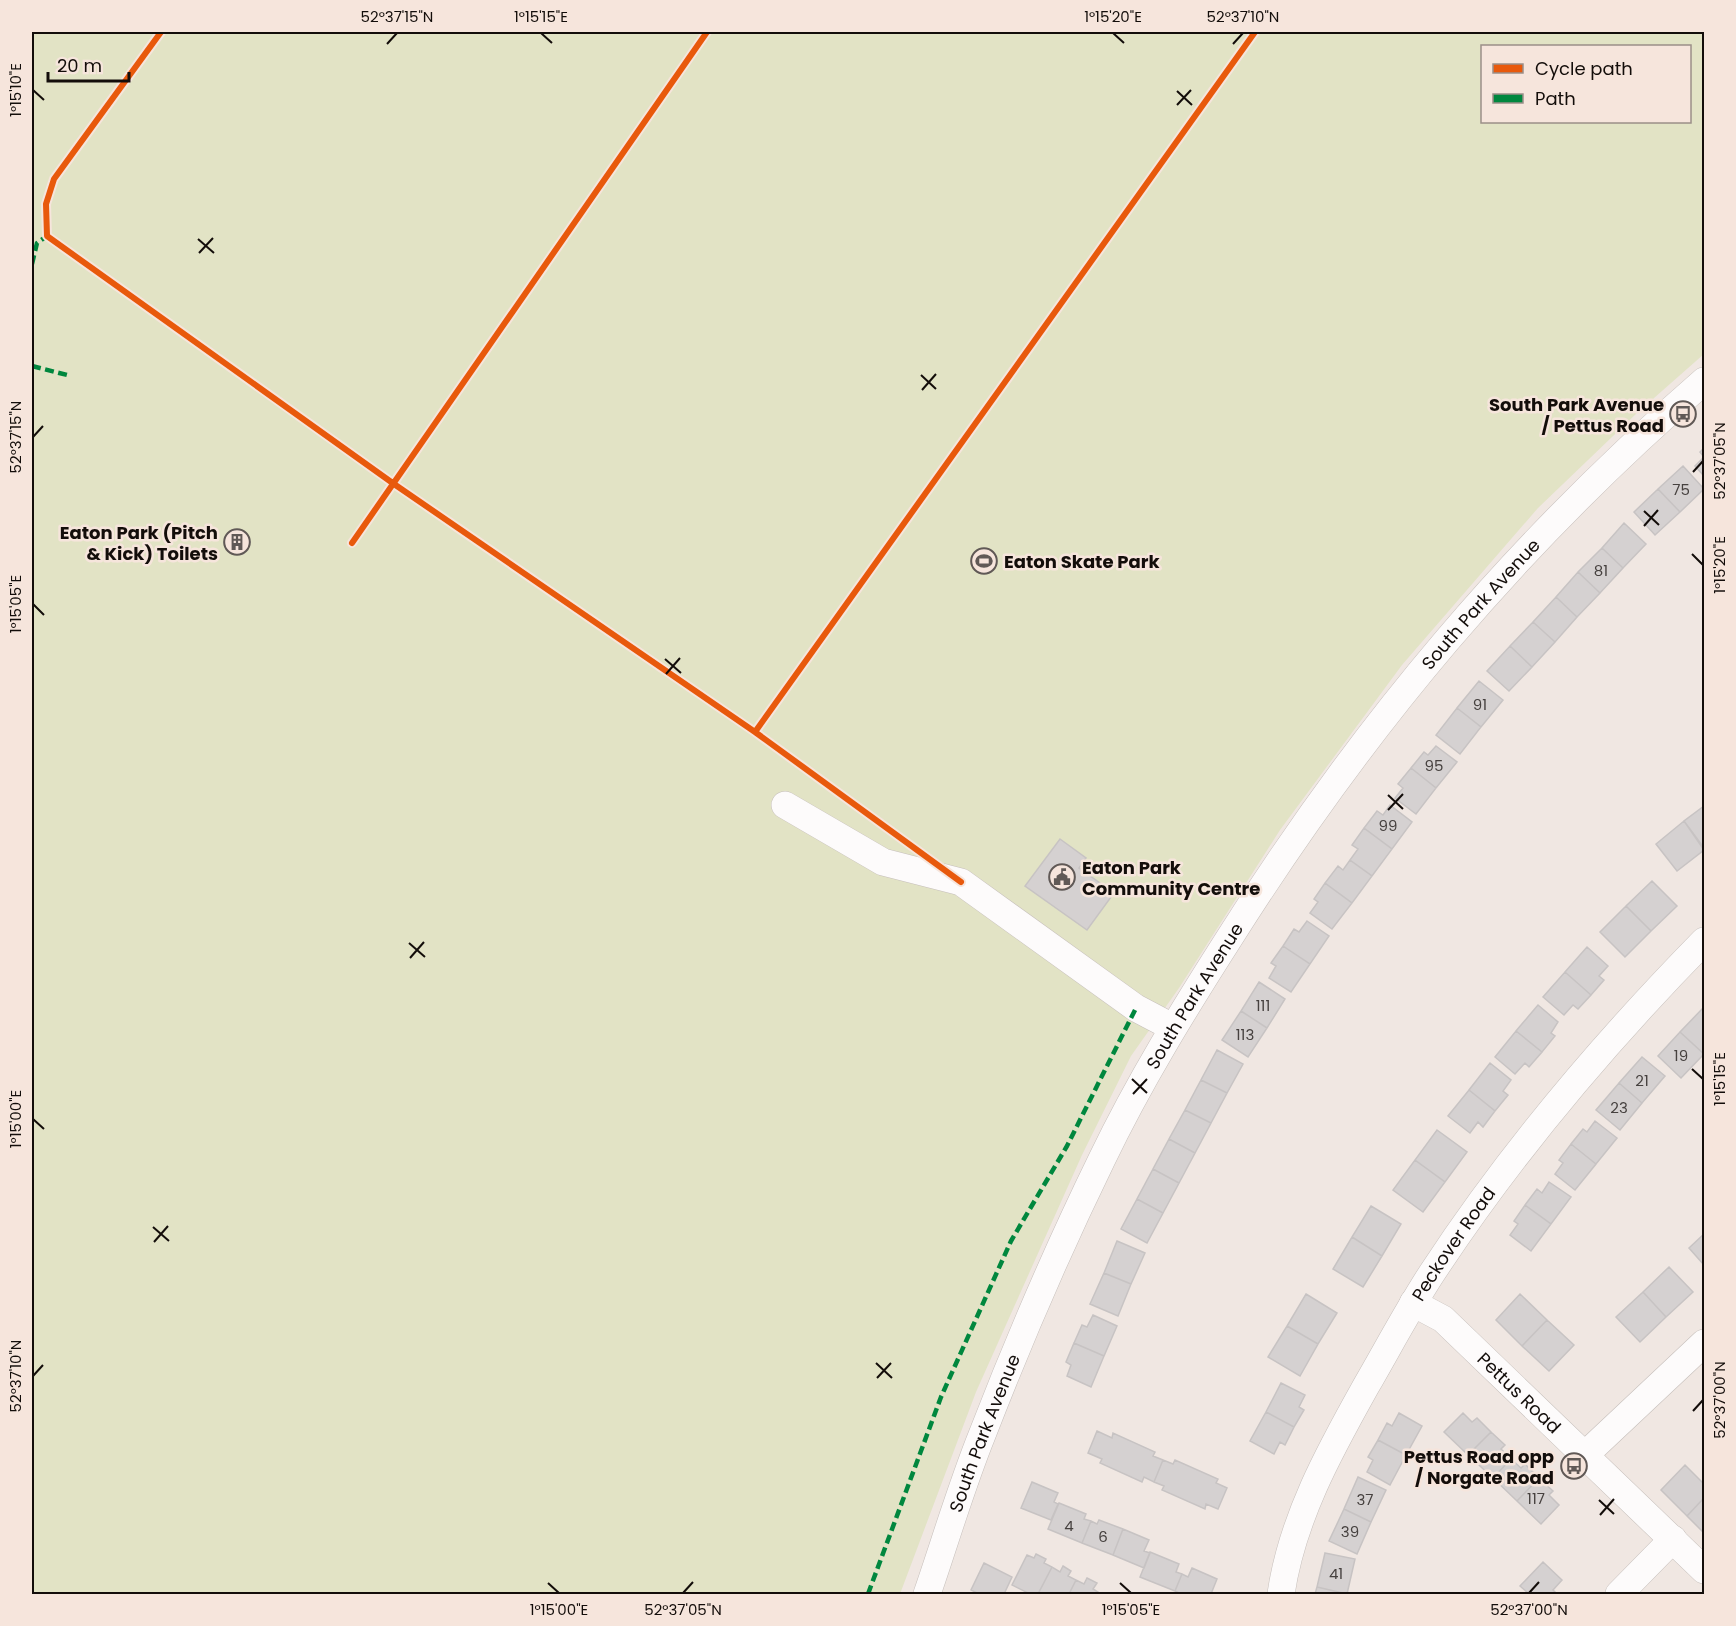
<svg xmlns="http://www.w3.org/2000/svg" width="1736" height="1626" viewBox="0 0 1736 1626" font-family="Poppins,sans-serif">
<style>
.green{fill:#e2e3c5;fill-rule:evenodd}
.building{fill:#d5d1d1;stroke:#c7c3c3;stroke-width:1.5}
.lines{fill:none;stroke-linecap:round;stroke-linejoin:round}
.minor-casing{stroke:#c6bfbb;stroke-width:28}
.minor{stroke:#fdfbfb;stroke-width:27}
.quiet{stroke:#00873e;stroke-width:4.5;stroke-dasharray:9 4.5;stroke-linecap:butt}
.cycleway-casing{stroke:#f6e5dc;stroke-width:10}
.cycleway{stroke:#e8590c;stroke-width:6}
.ticks{fill:none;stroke:#130d0a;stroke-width:2}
.labels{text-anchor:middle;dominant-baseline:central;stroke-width:5;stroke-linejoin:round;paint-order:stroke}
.number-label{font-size:15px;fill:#46413f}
.poi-label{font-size:18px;font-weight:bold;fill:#130d0a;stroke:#f6e5dc;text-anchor:end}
.street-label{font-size:18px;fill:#130d0a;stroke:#f6e5dc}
.neatline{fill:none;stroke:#130d0a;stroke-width:2}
.ticks-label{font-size:15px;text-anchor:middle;fill:#130d0a}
</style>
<rect width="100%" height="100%" fill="#f0e7e2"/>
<path class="green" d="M32 32H1704V354L1637 413 1538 508 1402 665 1280 830 1179 988 1131 1056 1082 1155 976 1392 900 1594H32ZM1482 46H1690V122H1482Z"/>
<path class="building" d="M1704 448V476L1695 466 1704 457 1700 452Z
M1683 466 1704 489 1680 512 1658 489Z
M1658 489 1680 512 1655 535 1634 512Z
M1624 523 1646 544 1623 568 1602 548Z
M231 531 250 542 243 554 224 543Z
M1602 548 1623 568 1600 593 1578 572Z
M1578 572 1600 593 1577 617 1556 597Z
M1556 597 1577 617 1555 642 1533 622Z
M1533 622 1555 642 1532 667 1510 646Z
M1510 646 1532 667 1509 691 1487 671Z
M1479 681 1503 700 1481 727 1457 708Z
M1457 708 1481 727 1460 754 1436 735Z
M1436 746 1457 762 1436 788 1411 768 1424 752 1428 755Z
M1411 768 1436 788 1416 814 1395 798 1403 788 1398 784Z
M1390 805 1412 822 1392 849 1364 828 1377 811 1383 815Z
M1704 806V848L1684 821Z
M1684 821 1704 850 1677 871 1656 844Z
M1364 828 1392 849 1372 876 1350 860 1358 849 1352 845Z
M1060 839 1086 858 1079 868 1114 893 1087 930 1025 886Z
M1350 860 1372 876 1352 903 1325 883 1338 866 1343 870Z
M1652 881 1677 906 1651 931 1626 906Z
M1325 883 1352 903 1332 929 1310 913 1318 902 1314 899Z
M1626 906 1651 931 1625 957 1600 932Z
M1307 921 1329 936 1310 964 1283 946 1294 929 1299 932Z
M1283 946 1310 964 1291 992 1269 978 1276 966 1271 963Z
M1587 947 1608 966 1599 976 1604 980 1591 995 1565 972Z
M1565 972 1591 995 1578 1009 1573 1005 1564 1015 1543 997Z
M1259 982 1285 999 1267 1028 1241 1011Z
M1538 1005 1558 1022 1551 1033 1555 1036 1542 1052 1516 1031Z
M1703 1008 1704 1010V1054L1680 1032Z
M1241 1011 1267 1028 1248 1057 1222 1040Z
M1516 1031 1542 1052 1529 1067 1525 1063 1515 1074 1495 1057Z
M1680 1032 1704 1054 1681 1078 1658 1056Z
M1217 1050 1243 1064 1227 1093 1201 1080Z
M1642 1057 1665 1076 1642 1103 1619 1083Z
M1490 1063 1511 1080 1503 1091 1508 1095 1495 1111 1469 1090Z
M1201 1080 1227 1093 1211 1123 1185 1110Z
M1619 1083 1642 1103 1620 1130 1596 1110Z
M1469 1090 1495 1111 1483 1127 1478 1122 1470 1133 1448 1116Z
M1185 1110 1211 1123 1195 1153 1169 1139Z
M1595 1121 1617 1138 1596 1164 1571 1144 1583 1129 1587 1132Z
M1437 1130 1467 1152 1445 1182 1415 1160Z
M1169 1139 1195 1153 1179 1183 1153 1169Z
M1571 1144 1596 1164 1575 1190 1555 1174 1563 1163 1559 1160Z
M1415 1160 1445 1182 1423 1212 1393 1190Z
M1153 1169 1179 1183 1163 1213 1137 1199Z
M1549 1182 1571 1197 1551 1224 1525 1205 1537 1189 1542 1193Z
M1137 1199 1163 1213 1147 1243 1121 1229Z
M1525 1205 1551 1224 1531 1251 1510 1235 1518 1224 1514 1221Z
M1371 1206 1401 1224 1382 1256 1352 1237Z
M1704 1234V1265L1689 1248Z
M1352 1237 1382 1256 1363 1287 1333 1269Z
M1117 1241 1145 1253 1131 1284 1104 1273Z
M1669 1267 1693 1292 1666 1317 1643 1292Z
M1104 1273 1131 1284 1118 1316 1090 1304Z
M1643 1292 1666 1317 1640 1342 1616 1317Z
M1306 1294 1337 1313 1318 1344 1287 1326Z
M1520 1294 1547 1320 1522 1346 1496 1320Z
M1093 1315 1117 1326 1104 1356 1074 1343 1082 1325 1087 1327Z
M1547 1320 1574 1345 1549 1371 1522 1346Z
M1287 1326 1318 1344 1300 1376 1268 1357Z
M1074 1343 1104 1356 1091 1387 1067 1376 1071 1365 1066 1362Z
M1281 1383 1305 1395 1299 1407 1304 1410 1294 1427 1266 1412Z
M1266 1412 1294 1427 1285 1445 1280 1442 1274 1454 1250 1441Z
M1399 1413 1422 1426 1406 1455 1378 1440 1387 1423 1392 1426Z
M1463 1413 1472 1422 1477 1418 1491 1432 1468 1455 1444 1432Z
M1097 1431 1112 1438 1113 1433 1155 1452 1153 1456 1163 1460 1154 1482 1144 1477 1142 1482 1100 1463 1102 1459 1088 1453Z
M1491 1432 1505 1445 1501 1449 1511 1459 1493 1478 1468 1455Z
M1378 1440 1406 1455 1390 1485 1367 1472 1373 1460 1368 1457Z
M1511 1459 1521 1468 1525 1464 1539 1478 1517 1501 1493 1478Z
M1163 1460 1173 1464 1175 1460 1218 1479 1216 1483 1227 1488 1218 1509 1206 1504 1205 1509 1162 1490 1164 1486 1154 1482Z
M1685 1465 1704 1484V1498L1687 1516 1661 1490Z
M1358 1477 1386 1490 1371 1522 1344 1509Z
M1539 1478 1553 1491 1549 1495 1559 1505 1541 1524 1517 1501Z
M1032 1482 1058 1493 1054 1502 1058 1504 1051 1520 1021 1508Z
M1704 1498V1533L1687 1516Z
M1059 1503 1086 1514 1084 1519 1091 1521 1082 1543 1048 1529Z
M1344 1509 1371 1522 1357 1554 1329 1541Z
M1099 1520 1123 1529 1113 1555 1082 1543 1091 1521 1097 1524Z
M1123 1529 1149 1540 1144 1551 1150 1553 1144 1568 1113 1555Z
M1150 1552 1179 1564 1176 1572 1182 1574 1175 1591 1140 1577Z
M1325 1553 1355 1559 1347 1594 1317 1587Z
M1036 1554 1046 1559 1044 1563 1052 1567 1038 1594H1030L1012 1585 1027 1555 1034 1558Z
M1543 1562 1562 1580 1553 1590 1557 1594H1529L1520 1586Z
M984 1563 1012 1577 1004 1594H979L971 1590Z
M1063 1566 1071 1571 1068 1576 1076 1580 1069 1594H1038L1052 1567 1060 1572Z
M1192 1568 1217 1579 1211 1594H1181L1175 1591 1182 1574 1188 1577Z
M1087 1578 1097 1583 1093 1589 1101 1594H1069L1076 1580 1084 1584Z
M1317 1587 1347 1594H1315Z"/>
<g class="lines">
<g class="minor-casing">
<g id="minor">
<path d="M785 805 883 862 961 882 1136 1008 1172 1027"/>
<path id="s1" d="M1413 1303 1443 1319 1704 1570"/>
<path d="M1586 1454 1704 1343"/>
<path id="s2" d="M927 1594C945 1542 961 1487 982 1435 1018 1342 1058 1249 1102 1159 1139 1082 1184 1009 1230 937 1364 725 1515 545 1704 381"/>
<path id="s3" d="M1281 1594C1292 1519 1329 1452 1366 1386 1388 1348 1408 1310 1432 1273 1510 1154 1605 1042 1704 941"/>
<path d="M1619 1594 1673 1539"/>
</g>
</g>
<use href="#minor" class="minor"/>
<path class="quiet" d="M32 264 37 243 47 236
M32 366 71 376
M868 1594 941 1397 1011 1241 1067 1146 1136 1008"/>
<g class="cycleway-casing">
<path id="cycleway" d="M161 32 54 179 46 204 47 236 394 484 755 732 961 882
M352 543 707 32
M755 732 1255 32"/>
</g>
<use href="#cycleway" class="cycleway"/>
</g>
<path class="ticks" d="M541 33 552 43M1113 33 1124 43M387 44 397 33M1233 44 1243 33M33 90 44 100M1177 91 1192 105M1177 105 1191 90M198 239 214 253M199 253 213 238M921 375 936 389M922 390 936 374M33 437 43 426M1693 472 1703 461M1644 511 1659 525M1644 526 1658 510M1692 554 1703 565M33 604 44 615M665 659 681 673M666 674 680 658M1388 795 1403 809M1388 810 1403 794M409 943 425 957M410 958 424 942M1692 1069 1703 1079M1132 1079 1147 1093M1133 1094 1147 1079M33 1119 44 1129M153 1227 169 1241M154 1242 168 1226M876 1363 892 1378M33 1376 43 1365M877 1378 891 1363M1693 1411 1703 1400M1599 1500 1614 1514M1600 1515 1614 1499M548 1583 559 1593M1120 1583 1131 1593M683 1593 693 1582M1529 1593 1539 1582"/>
<defs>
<g id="bus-ring" transform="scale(1.35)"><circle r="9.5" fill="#f6e5dc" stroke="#605956" stroke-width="1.5"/><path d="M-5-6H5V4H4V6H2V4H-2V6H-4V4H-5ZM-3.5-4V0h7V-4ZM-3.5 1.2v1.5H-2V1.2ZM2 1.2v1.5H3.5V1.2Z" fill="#605956"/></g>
<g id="building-ring" transform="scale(1.35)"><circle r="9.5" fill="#f6e5dc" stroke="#605956" stroke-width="1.5"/><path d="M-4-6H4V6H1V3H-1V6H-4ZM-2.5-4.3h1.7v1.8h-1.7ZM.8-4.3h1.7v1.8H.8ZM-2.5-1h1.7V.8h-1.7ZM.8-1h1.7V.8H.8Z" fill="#605956"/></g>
<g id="stadium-ring" transform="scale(1.35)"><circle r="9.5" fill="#f6e5dc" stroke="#605956" stroke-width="1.5"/><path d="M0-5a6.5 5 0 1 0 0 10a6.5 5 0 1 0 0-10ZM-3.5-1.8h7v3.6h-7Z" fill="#605956"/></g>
<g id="civic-ring" transform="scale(1.35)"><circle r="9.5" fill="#f6e5dc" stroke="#605956" stroke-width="1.5"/><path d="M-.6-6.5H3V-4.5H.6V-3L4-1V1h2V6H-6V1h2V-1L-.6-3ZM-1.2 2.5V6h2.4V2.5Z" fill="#605956"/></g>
</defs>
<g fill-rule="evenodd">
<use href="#bus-ring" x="1683" y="414"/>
<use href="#building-ring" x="237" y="542"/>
<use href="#stadium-ring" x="984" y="561"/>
<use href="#civic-ring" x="1062" y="877"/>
<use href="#bus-ring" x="1574" y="1466"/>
</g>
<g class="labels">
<g class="number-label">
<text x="1681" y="489">75</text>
<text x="1601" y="570">81</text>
<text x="1480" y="704">91</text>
<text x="1434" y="765">95</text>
<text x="1388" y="825">99</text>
<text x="1263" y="1005">111</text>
<text x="1245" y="1034">113</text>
<text x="1681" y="1055">19</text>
<text x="1642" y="1080">21</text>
<text x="1619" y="1107">23</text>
<text x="1536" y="1498">117</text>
<text x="1365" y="1499">37</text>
<text x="1069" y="1525">4</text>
<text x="1350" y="1531">39</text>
<text x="1103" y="1536">6</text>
<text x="1336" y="1573">41</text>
</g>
<g class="poi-label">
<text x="1664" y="404">South Park Avenue<tspan x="1664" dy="21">/ Pettus Road</tspan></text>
<text x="218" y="532">Eaton Park (Pitch<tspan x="218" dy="21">&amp; Kick) Toilets</tspan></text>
<text x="1004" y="561" text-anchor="start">Eaton Skate Park</text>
<text x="1082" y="867" text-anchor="start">Eaton Park<tspan x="1082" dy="21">Community Centre</tspan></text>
<text x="1554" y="1456">Pettus Road opp<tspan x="1554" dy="21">/ Norgate Road</tspan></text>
</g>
<g class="street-label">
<text stroke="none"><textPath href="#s2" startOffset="1143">South Park Avenue</textPath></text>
<text stroke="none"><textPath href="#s2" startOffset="657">South Park Avenue</textPath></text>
<text stroke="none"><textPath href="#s3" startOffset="393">Peckover Road</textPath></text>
<text stroke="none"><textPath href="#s1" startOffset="140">Pettus Road</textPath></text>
<text stroke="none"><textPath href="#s2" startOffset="171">South Park Avenue</textPath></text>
</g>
</g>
<rect width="1736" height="1626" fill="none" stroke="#f6e5dc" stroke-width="66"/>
<rect x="1481" y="45" width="210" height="78" fill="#f6e5dc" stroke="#9b8f88" stroke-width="1.5"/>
<rect x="1493" y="64" width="30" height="9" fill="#e8590c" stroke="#9b8f88" stroke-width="1.5"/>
<text x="1535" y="75" font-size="18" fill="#130d0a">Cycle path</text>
<rect x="1493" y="94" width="30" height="9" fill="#00873e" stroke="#9b8f88" stroke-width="1.5"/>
<text x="1535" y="105" font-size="18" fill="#130d0a">Path</text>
<path d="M48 72v9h81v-9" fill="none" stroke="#130d0a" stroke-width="3"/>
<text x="57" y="72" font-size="18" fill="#130d0a" stroke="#f6e5dc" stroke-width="4.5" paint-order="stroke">20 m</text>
<rect x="33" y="33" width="1670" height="1560" class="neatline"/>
<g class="ticks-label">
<text x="397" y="22">52°37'15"N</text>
<text x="541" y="22">1°15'15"E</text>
<text x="1113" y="22">1°15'20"E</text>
<text x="1243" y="22">52°37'10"N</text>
<text transform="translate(16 90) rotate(-90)" y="5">1°15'10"E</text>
<text transform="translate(16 437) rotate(-90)" y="5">52°37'15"N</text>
<text transform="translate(1720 461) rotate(-90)" y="5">52°37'05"N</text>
<text transform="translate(1720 565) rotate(-90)" y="5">1°15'20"E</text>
<text transform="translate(16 604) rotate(-90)" y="5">1°15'05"E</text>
<text transform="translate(1720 1079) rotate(-90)" y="5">1°15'15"E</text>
<text transform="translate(16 1119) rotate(-90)" y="5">1°15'00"E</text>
<text transform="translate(16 1376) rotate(-90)" y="5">52°37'10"N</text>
<text transform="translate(1720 1400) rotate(-90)" y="5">52°37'00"N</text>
<text x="559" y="1615">1°15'00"E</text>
<text x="683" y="1615">52°37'05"N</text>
<text x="1131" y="1615">1°15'05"E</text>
<text x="1529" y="1615">52°37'00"N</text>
</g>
</svg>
